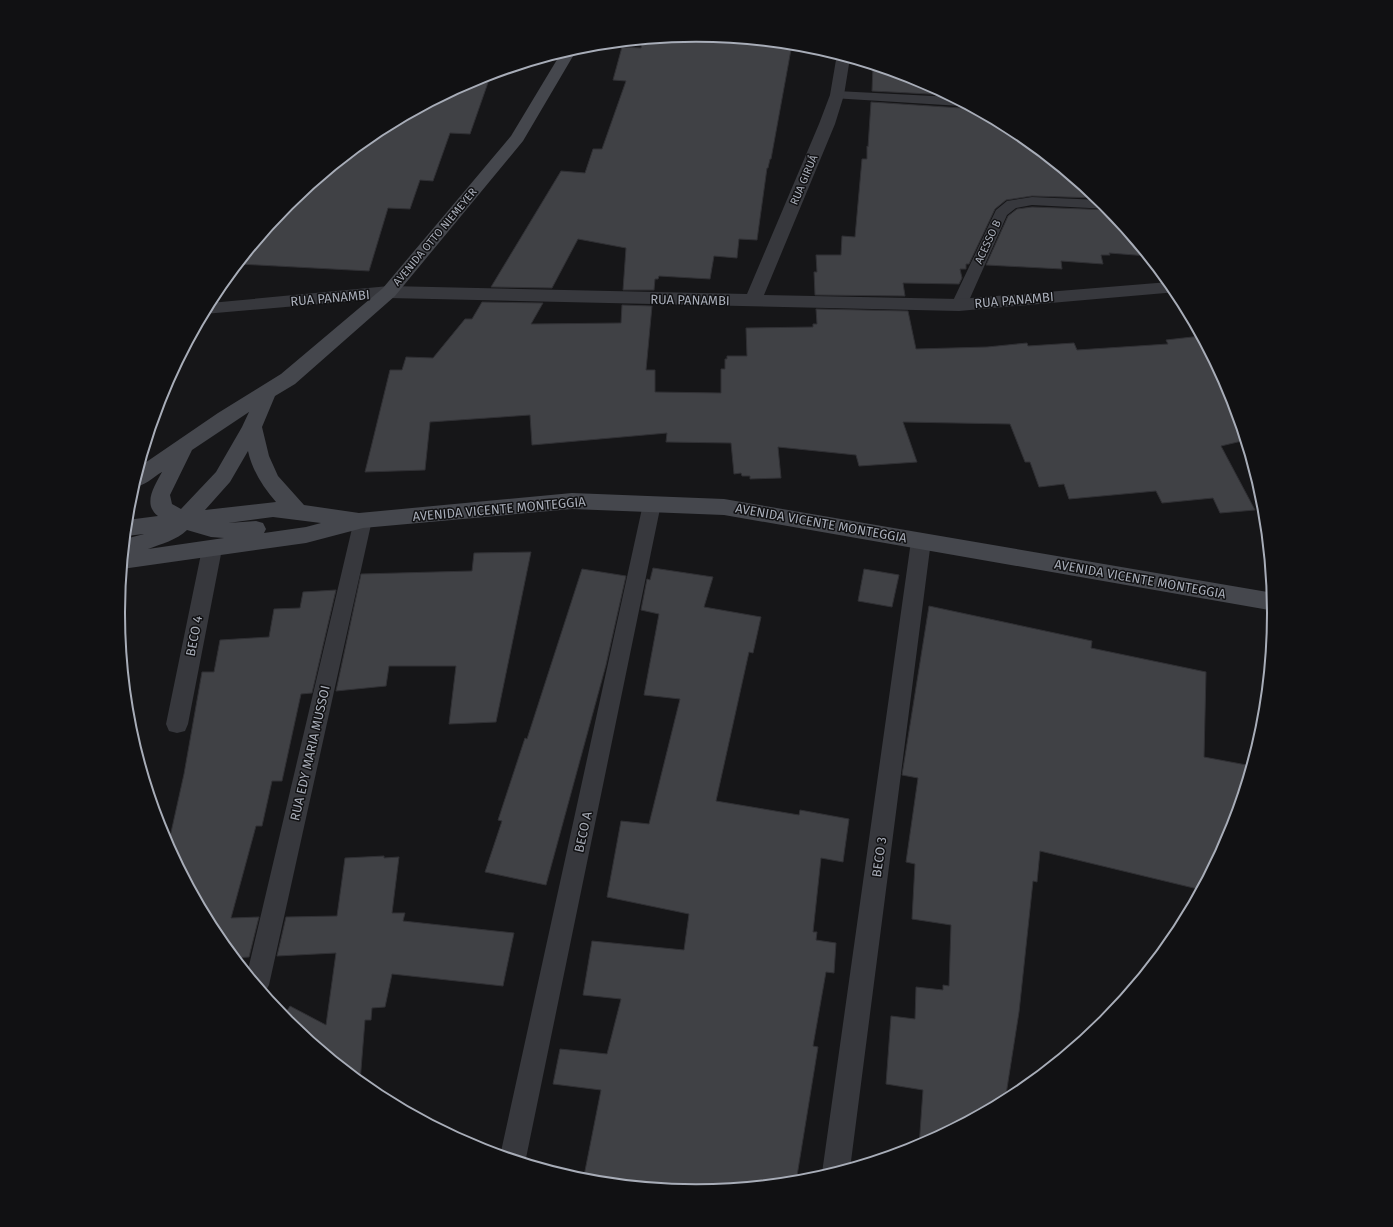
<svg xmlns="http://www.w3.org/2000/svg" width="1393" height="1227" viewBox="0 0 1393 1227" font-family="'Fira Sans',sans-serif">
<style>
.building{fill:#404145;stroke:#303034}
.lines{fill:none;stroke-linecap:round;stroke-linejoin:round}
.lane{fill:#37383d;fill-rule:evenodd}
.street{fill:#37383d;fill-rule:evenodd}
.secondary{fill:#45474d;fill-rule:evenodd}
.labels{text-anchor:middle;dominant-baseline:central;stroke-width:3;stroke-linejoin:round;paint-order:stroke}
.far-street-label{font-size:11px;fill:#a8adb8;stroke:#111113}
.street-label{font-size:13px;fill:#a8adb8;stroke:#111113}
.rim{fill:none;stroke:#a8adb8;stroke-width:2}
</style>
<rect width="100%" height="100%" fill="#161618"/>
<path class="building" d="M697 35 792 44 771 159H770L768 168H767L757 240 739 239 737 258 714 256 710 279 659 276 658 279H655L654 290H623L626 248 578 239 552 288 491 287 561 171 585 173 593 149H602L626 81 613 80 622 47 641 48 643 40Z
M873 66 918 79 948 95 872 91Z
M491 74 470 134 450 133 433 181 420 180 410 209 388 208 369 271 239 264 288 204 375 132 475 79Z
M871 102 961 108 967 105 1018 132 1098 198 1032 196 1006 200 995 209 969 264H966V269H960L962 278 959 284 903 283 905 296 815 295 814 272H817L816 255H841L842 236 855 237 862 159H867V146L868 147Z
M1032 207 1110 210 1148 256 1109 253 1110 255H1101L1103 264 1061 261 1062 269 986 265 1008 216 1017 209Z
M482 302 543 303 531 324 621 323 622 305 652 306 646 370H655V392L721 393V369H725V359H727V356H747L746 328 813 327V324H817L816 309 908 311 916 349 987 347 1027 343 1028 346 1074 343 1077 350 1168 344 1166 340 1201 336 1231 392 1246 440 1221 446 1255 510 1220 513 1213 498 1162 503 1156 491 1069 499 1064 484 1039 487 1030 462H1025L1010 424 903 422 917 462 859 466 856 455 778 447 781 478 750 479V476H742L741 473 734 474 731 443 666 442 667 433 532 445 530 415 430 422 425 470 365 472 390 370H402L406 357 433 358 465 319H472Z
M531 552 496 722 449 724 456 666H389L386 686 336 691 361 574 472 571 474 553Z
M653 568 713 577 704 607 761 617 753 653 749 652 716 801 799 815 800 810 849 819 843 862 821 858 813 932H817L816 940 836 943 834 973 826 972 813 1046 818 1047 796 1182 696 1192 583 1181 601 1090 553 1084 560 1049 607 1054 621 999 583 995 592 941 684 950 689 914 607 897 621 821 649 824 680 699 644 695 659 614 641 610 647 579 650 580Z
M582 569 626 576 606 665 546 885 485 872 502 821 498 820 525 738 527 739Z
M864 569 899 575 892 607 858 601Z
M336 590 312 693 301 694 282 781H272L262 826H256L231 918 259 917 249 957 234 958 215 935 168 846 184 774 202 672H214L220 640 269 637 274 609 300 608 303 592Z
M929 606 1092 641 1091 648 1206 672 1204 757 1252 766 1231 835 1202 890 1040 851 1037 882 1033 881 1019 1012 1005 1101 919 1147 923 1090 886 1084 891 1016 915 1019 916 987 943 990V985L949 986 951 925 912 919 915 864 906 862 918 778 902 775Z
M384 856V858L399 857 392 913H405L403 921 514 933 503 986 392 974 385 1007 372 1008 371 1020H365L360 1082 287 1022 283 1017 290 1006 326 1025 336 953 277 956 286 917 337 916 345 858Z"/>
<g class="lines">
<path class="lane" d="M837 91 952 97 966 105 961 106 832 98 830 95 832 92Z
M1032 197 1100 200 1109 209 1032 205 1016 208 1007 215 967 305 965 309 959 310 953 309 951 305 996 210 1007 201Z
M652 497 659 499 661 504 525 1163 500 1156 643 504 645 499Z
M363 513 370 515 372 520 269 985 264 994 247 974 354 520 356 515Z
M921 534 928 536 931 541 850 1169 824 1176 822 1173 911 541 914 536Z
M212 542 219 544 222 549 188 724 185 731 177 733 169 731 166 724 202 549 205 544Z"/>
<path class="street" d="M837 54 850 58 844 95 835 124 764 295 959 299 1169 282 1177 292 959 311 389 298 204 314 210 303 389 286 747 294 819 124 830 95Z"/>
<path class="secondary" d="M575 49 576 51 523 141 395 296 295 384 275 396 262 427 269 456 278 476 304 505 359 513 572 493 724 499 1273 593 1275 611 724 515 572 509 363 528 306 543 122 569 125 539 144 534 126 536 127 520 158 516C142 504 155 485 162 472 153 477 144 487 133 487L139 467 218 413 281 374 383 288 511 136 561 53ZM249 412 242 427 216 472 181 509 172 504 170 495 192 450ZM248 451C252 470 263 487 276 502L205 510 230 482ZM273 517 321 523 306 527 264 533 266 529 263 523 256 521 228 523ZM187 530 211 537 224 538 148 549C161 544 177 540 187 530Z"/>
</g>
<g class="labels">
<g class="far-street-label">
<text transform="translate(804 180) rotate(-67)">RUA GIRUÁ</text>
<text transform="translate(435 237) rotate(-50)">AVENIDA OTTO NIEMEYER</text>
<text transform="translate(988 242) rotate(-65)">ACESSO B</text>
</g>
<g class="street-label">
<text transform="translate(330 298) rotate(-5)">RUA PANAMBI</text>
<text transform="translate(690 300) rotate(1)">RUA PANAMBI</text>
<text transform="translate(1014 300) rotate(-5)">RUA PANAMBI</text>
<text transform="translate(499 509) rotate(-5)">AVENIDA VICENTE MONTEGGIA</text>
<text transform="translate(821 523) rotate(10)">AVENIDA VICENTE MONTEGGIA</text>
<text transform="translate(1140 579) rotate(10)">AVENIDA VICENTE MONTEGGIA</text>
<text transform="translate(194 636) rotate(-79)">BECO 4</text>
<text transform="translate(310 753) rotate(-77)">RUA EDY MARIA MUSSOI</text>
<text transform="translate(583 832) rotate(-78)">BECO A</text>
<text transform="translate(879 857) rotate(-82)">BECO 3</text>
</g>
</g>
<path d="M0 0H1393V1227H0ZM125 613a571 571 0 1 1 1142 0a571 571 0 1 1-1142 0Z" fill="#111113" fill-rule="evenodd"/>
<path class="rim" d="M125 613a571 571 0 1 1 1142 0a571 571 0 1 1-1142 0Z"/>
</svg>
